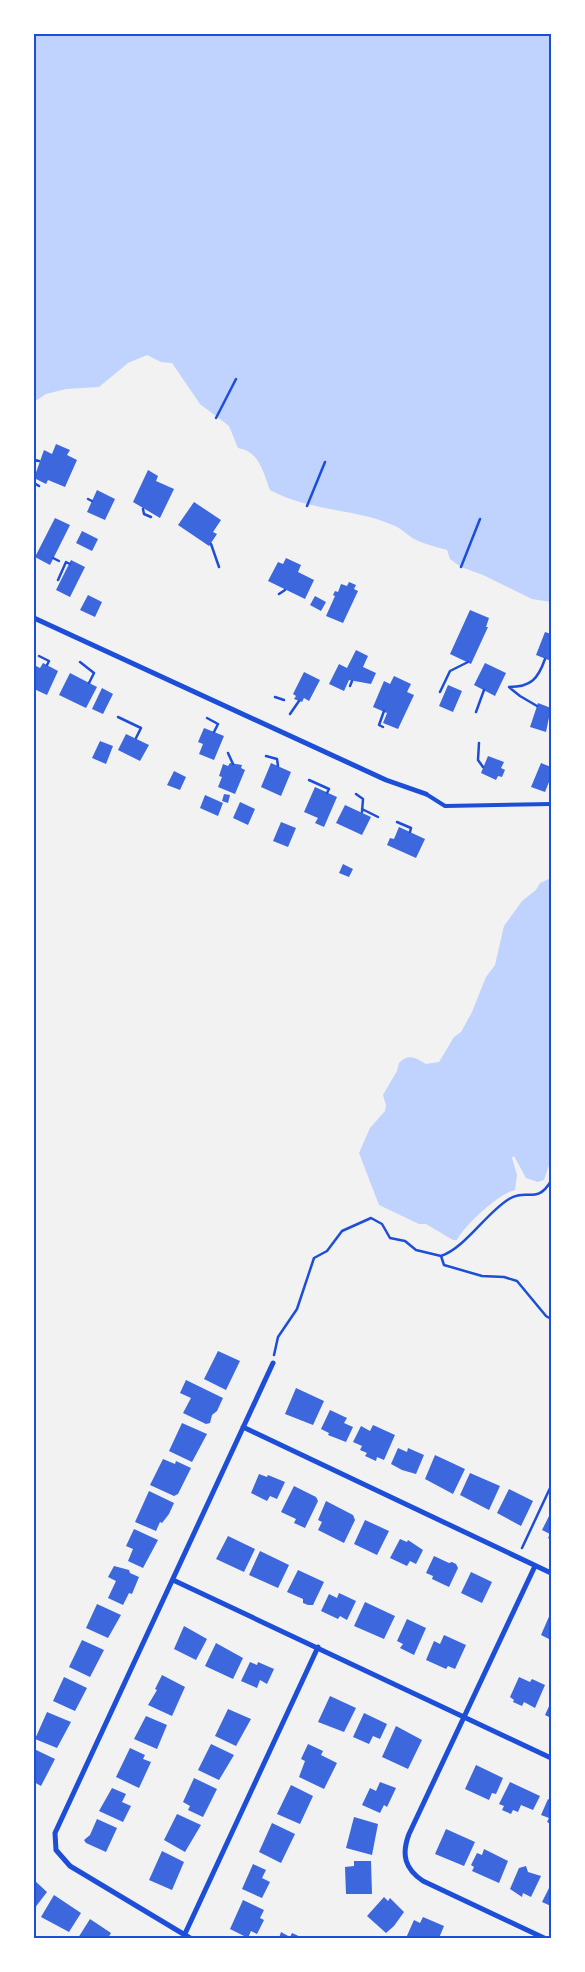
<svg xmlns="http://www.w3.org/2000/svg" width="585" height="1972" viewBox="0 0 585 1972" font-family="Ubuntu,sans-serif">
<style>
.water{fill:#bfd3fe}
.building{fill:#3d67dc}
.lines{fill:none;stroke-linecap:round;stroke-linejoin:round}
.path{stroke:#1d4ed8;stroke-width:2.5}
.service{stroke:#1d4ed8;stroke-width:4}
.minor{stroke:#1d4ed8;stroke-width:5}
.neatline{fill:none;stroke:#1d4ed8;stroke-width:2}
</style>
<rect width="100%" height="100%" fill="#f2f2f2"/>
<path class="water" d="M34 34H551V602L532 599 483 575 461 567 450 559 447 550C436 547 424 544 414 539 408 535 402 529 395 526 355 508 311 512 270 490 263 472 260 452 238 448L229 426 200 404 172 363 161 362 147 355 128 363 99 387 66 389 46 394 34 402Z
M551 878V1159L544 1180 538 1182 526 1178 514 1156 512 1158 517 1175 515 1190C499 1193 464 1226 457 1240H453L426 1224H419L379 1205 359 1153 370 1128 385 1111 386 1105 383 1095 397 1071 399 1063C409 1053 416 1058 426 1064L439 1062 454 1037 461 1032 472 1012 486 977 495 965 504 926 522 901 536 890 540 883Z"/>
<path class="building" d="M56 444 70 450 67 455 77 460 65 487 48 480 46 484 34 478 44 450 52 454Z
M148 470 158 476 156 481 174 489 160 518 133 502Z
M97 490 115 499 105 520 87 512Z
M194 502 221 520 213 532 217 534 209 546 178 525Z
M55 518 70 525 50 565 35 557Z
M82 531 98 539 92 551 76 543Z
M286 558 301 565 298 572 314 580 305 599 268 581 278 562 283 564Z
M71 560 85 567 70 597 56 590Z
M349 582 356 585 354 589 358 591 343 623 326 616 335 596 333 595 335 591 338 592 341 584 347 586Z
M88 595 102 602 95 617 80 610Z
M315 596 326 602 321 611 310 605Z
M470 610 489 618 486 627H488L471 664 450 654Z
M545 632 551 634V661L536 655Z
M356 650 368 656 363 667 376 673 371 684 349 680 344 691 329 684 339 664 347 668Z
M43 663 58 671 47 695 34 689V665L40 668Z
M485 663 506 673 495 696 474 685Z
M304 672 320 680 309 701 304 698 302 702 294 699 296 696 293 694Z
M70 673 97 687 86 708 59 695Z
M394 676 411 684 407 692 414 695 398 729 383 723 387 713 373 707 384 681 390 684Z
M448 685 462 691 453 712 439 706Z
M102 688 113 694 103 714 92 709Z
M538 703 551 708 546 732 530 727Z
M204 728 224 736 214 760 199 754 203 744 198 742Z
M126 734 149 745 140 761 118 750Z
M100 741 113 746 106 764 92 758Z
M488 756 504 762 501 768 505 770 502 777 498 776 496 780 481 773Z
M230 763 242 765 241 768 245 770 235 794 218 787 222 777 219 776 223 764 228 766Z
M271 763 291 772 281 796 261 787Z
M541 763 551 767V777L545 792 531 787Z
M174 771 186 777 180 790 167 785Z
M315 787 337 797 324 827 315 823 318 818 304 812Z
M224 794 230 795 228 803 222 801Z
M205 795 223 803 218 816 200 808Z
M240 802 255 809 248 825 233 818Z
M345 805 371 817 362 835 336 823Z
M281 822 296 828 288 847 273 841Z
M399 827 425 839 416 858 387 845 390 838 394 839Z
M343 864 353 869 349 877 339 873Z
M218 1351 240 1361 226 1390 204 1379Z
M186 1380 223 1398 217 1411 212 1415 210 1423 206 1424 183 1413 191 1398 180 1393Z
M296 1388 324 1401 313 1425 285 1414Z
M330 1410 347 1418 344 1423 353 1427 346 1442 328 1435 329 1433 321 1429Z
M182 1423 207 1434 192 1462 169 1451Z
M373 1425 395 1435 384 1460 377 1457 376 1461 365 1456 367 1453 360 1450 362 1446 353 1442 361 1426 370 1431Z
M398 1448 407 1452 408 1448 424 1455 416 1474 402 1470 391 1464Z
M435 1455 465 1469 453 1494 425 1479Z
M163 1459 175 1464 176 1461 191 1468 178 1494 174 1496 150 1485Z
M470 1473 500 1486 489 1510 460 1495Z
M259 1474 267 1477 268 1475 285 1482 277 1499 270 1496 267 1501 251 1493Z
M294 1486 316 1497 318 1501 305 1528 294 1523 296 1519 281 1512Z
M509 1489 533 1501 521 1526 497 1513Z
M149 1491 174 1503 169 1514 162 1523 160 1522 156 1531 135 1522Z
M326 1501 353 1515 355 1520 344 1543 318 1530 322 1522 318 1520Z
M550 1514 551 1515V1540L548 1538 550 1534 542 1530Z
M365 1520 389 1531 377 1555 354 1544Z
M134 1529 158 1540 143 1568 128 1561 133 1549 126 1546Z
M228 1536 255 1549 244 1572 216 1559Z
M400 1539 407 1542 408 1540 423 1550 416 1564 410 1561 407 1566 390 1558Z
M260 1551 289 1565 278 1588 249 1575Z
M434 1556 449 1563 452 1562 456 1564 458 1568 449 1587 432 1579 433 1576 426 1573Z
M114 1566 129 1570 130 1573 139 1577 132 1594 129 1593 123 1605 108 1598 116 1581 108 1577Z
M298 1570 324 1582 313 1605H308L303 1603V1599L287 1592Z
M471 1572 492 1582 482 1603 461 1593Z
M339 1593 356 1601 347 1620 340 1616 338 1619 321 1611 329 1594 337 1598Z
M365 1602 395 1616 384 1639 354 1626Z
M97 1604 121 1615 108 1638 86 1628Z
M551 1612V1640L541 1635Z
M407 1619 426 1628 414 1655 400 1648 403 1644 397 1641Z
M184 1626 207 1639 196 1660 174 1649Z
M444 1635 466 1645 455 1669 448 1666 446 1669 426 1660 434 1641 440 1644Z
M82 1640 104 1650 90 1677 69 1667Z
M216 1643 243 1658 233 1679 205 1666Z
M250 1662 257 1665 258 1662 274 1669 267 1684 260 1680 257 1688 241 1681Z
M162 1675 185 1687 172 1716 148 1705 157 1690 155 1689Z
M64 1677 87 1688 75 1711 53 1701Z
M519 1677 530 1682 532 1679 545 1685 535 1708 524 1702 522 1706 513 1702 514 1700 510 1697Z
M330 1696 356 1708 344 1732 318 1722Z
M551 1702V1718L545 1715Z
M228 1709 251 1719 236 1746 215 1736Z
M47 1712 71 1722 57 1748 35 1739Z
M364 1713 387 1724 380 1739 373 1736 369 1744 353 1737Z
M146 1716 167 1725 157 1749 134 1739Z
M396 1726 422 1740 408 1769 382 1757Z
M211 1744 234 1755 219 1780 198 1770Z
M308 1744 323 1751 321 1755 337 1763 324 1789 299 1777 305 1761 301 1759Z
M130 1748 145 1755 143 1759 151 1762 139 1788 116 1777Z
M34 1749 55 1759 41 1786 34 1782Z
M476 1765 503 1778 496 1794 492 1793 489 1800 465 1789Z
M194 1778 217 1789 203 1817 188 1810 190 1806 183 1802Z
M380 1782 396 1788 387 1807 384 1805 380 1813 362 1805 370 1788 376 1791Z
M510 1782 540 1796 533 1810 521 1805 518 1812 513 1810 511 1814 502 1810 504 1806 499 1804Z
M291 1785 313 1796 300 1824 277 1814Z
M112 1788 126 1794 122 1802 131 1806 123 1822 99 1811Z
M548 1799 551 1801V1824L547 1822 549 1818 541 1815Z
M177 1814 201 1825 185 1852 164 1840Z
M354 1817 378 1824 372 1855 346 1848Z
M97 1819 117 1828 106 1852 86 1843 84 1840 90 1835Z
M272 1823 295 1834 281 1863 259 1852Z
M446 1829 475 1842 464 1866 435 1854Z
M484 1849 508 1861 499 1883 472 1871 474 1867 471 1865 477 1853 482 1855Z
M162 1851 184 1862 172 1890 149 1880Z
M354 1861H371L372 1894H346L345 1867 354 1866Z
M253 1864 266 1870 262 1878 270 1882 262 1898 242 1889Z
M526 1866 528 1872 541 1876 531 1897 523 1893 522 1897 510 1889 519 1868Z
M34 1880 47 1892 34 1909Z
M550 1886 551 1887V1906L542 1902Z
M54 1895 81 1913 69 1932 41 1917Z
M384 1897 388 1901 390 1898 404 1912 394 1926 386 1933 367 1916Z
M243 1900 264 1910 260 1918 264 1920 257 1934 251 1931 248 1938 230 1929Z
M423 1917 444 1926 439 1938H406L414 1920 420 1923Z
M90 1919 111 1933 108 1938H78Z
M281 1932 290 1937 292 1933 303 1938H279Z"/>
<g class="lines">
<path class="path" d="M216 418 236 379
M34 466 35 460 39 461
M34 483 39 486
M88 499 92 501
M307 506 325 462
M143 509 144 514 151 517
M211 544 219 567
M53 558 59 561
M461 567 480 519
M58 580 66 562 70 564
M279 594 285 590
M39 656 49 661 47 665
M80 662 94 673 89 683
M350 686 352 681
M509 687C531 687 538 679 545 659
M510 688 520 696 537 706
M440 692 450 671 468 662
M275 697 284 700
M476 712 484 690
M290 714 299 701
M118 717 141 728 136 738
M207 718 218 724 214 732
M383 727 379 725 384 711
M479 743 478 760 483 767
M228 753 233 764
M266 756 277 759 278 766
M309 780 329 789 327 793
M550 781H551
M356 794 363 799 362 812
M362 809 378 817
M397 822 411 828 410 832
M441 1256C465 1248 486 1213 509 1199 526 1188 537 1205 551 1181
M274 1355 278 1337 297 1309 314 1258 327 1251 342 1231 371 1218 382 1224 390 1238 405 1241 416 1250 441 1256 444 1265 482 1276 504 1277 517 1281 546 1316 551 1319
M522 1548 551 1486"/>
<path class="service" d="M426 794 445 806 551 804"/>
<path class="minor" d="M34 618 386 780 426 794
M243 1427 551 1573
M535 1566 409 1834C401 1855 405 1869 423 1881L544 1938
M173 1580 551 1758
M183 1938 318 1647
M190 1938 70 1866 56 1850 55 1833 273 1363"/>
</g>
<rect width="585" height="1972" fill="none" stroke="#ffffff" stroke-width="70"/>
<rect x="35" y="35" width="515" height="1902" class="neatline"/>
</svg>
